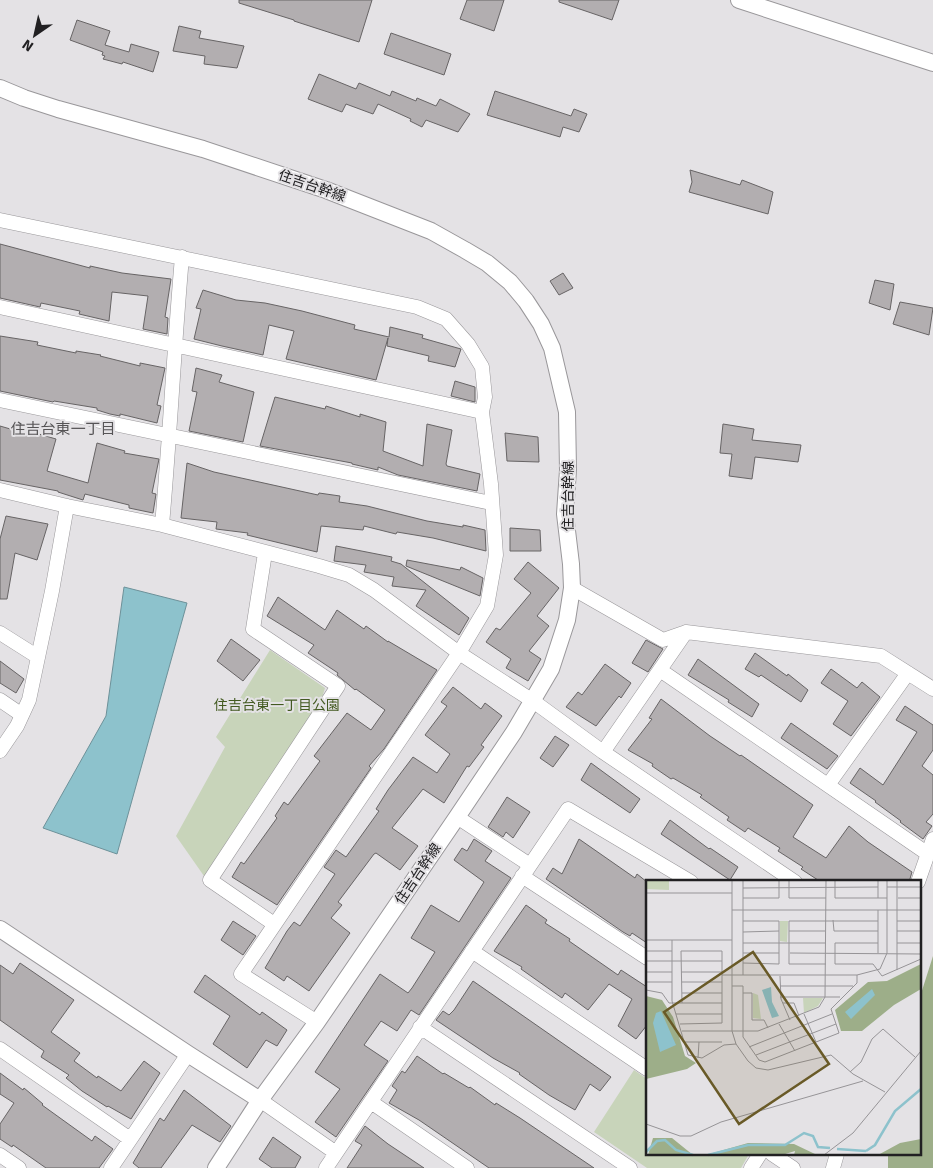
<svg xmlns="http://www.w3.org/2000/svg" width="933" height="1168" viewBox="0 0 933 1168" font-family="Signika,'Noto Sans JP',sans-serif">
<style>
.green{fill:#c8d4ba}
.forest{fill:#9dae89}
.water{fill:#8dc2cc;stroke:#6d9199}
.building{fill:#b2aeb0;stroke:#676465}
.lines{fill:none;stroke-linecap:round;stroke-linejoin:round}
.minor-casing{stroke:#99979a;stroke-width:15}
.tertiary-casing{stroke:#99979a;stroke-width:18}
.minor{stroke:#fff;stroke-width:14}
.tertiary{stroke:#fff;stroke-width:16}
.labels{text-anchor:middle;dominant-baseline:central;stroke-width:4;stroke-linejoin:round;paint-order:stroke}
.street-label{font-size:14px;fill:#212022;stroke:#e4e2e5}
.park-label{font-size:14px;fill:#435a21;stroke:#e4e2e5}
.neighbourhood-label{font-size:15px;fill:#565456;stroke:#e4e2e5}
.inset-river{fill:none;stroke:#8dc2cc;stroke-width:2.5}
.inset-road{fill:none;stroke:#969497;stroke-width:1}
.view{fill:#695a27;fill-opacity:0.15;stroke:#695a27;stroke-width:2.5}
.inset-edge{fill:none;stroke:#212022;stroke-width:2.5}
</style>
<rect width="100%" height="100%" fill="#e4e2e5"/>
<path class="green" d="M270 650 325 688 322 698 204 876 176 836 225 747 216 737Z
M634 1070 647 1079V1154H749L741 1168H647L594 1132Z"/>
<path class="forest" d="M933 956V1168H888V1154H919V1000Z"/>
<path class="water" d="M124 587 187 603 117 854 43 828 106 716Z"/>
<path class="building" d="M239 0H372L359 42 294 21V20L239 3Z
M467 0H504L494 31 460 19Z
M559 0H619L612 20 559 2Z
M77 20 110 31 105 45 129 52 131 44 159 52 153 72 123 62 122 64 103 59 105 56 102 55 103 52 70 40Z
M179 26 201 31 199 38 244 46 237 68 204 64 205 56 173 51Z
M391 33 451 54 444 75 384 54Z
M319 74 356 89 359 83 390 96 392 91 416 101 417 98 436 106 440 99 470 114 458 132 426 120 422 127 410 121 411 119 378 104 373 114 346 104 342 112 308 99Z
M495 91 571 116 574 109 587 114 579 132 563 127 560 137 487 115Z
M690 170 740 185 742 180 773 192 768 214 689 192 692 182Z
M0 244 90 268V266L122 273 171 279 165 317 168 318 167 334 143 329 148 296 112 292 109 321 79 314 80 311 41 303 40 307 0 298Z
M563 273 573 288 559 295 550 281Z
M875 280 894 284 890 310 869 303Z
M203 290 236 300 265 303 302 311 355 325 354 329 389 337 390 327 423 335 422 338 461 349 455 367 428 361 429 356 387 346 388 338 376 380 286 359 294 331 269 325 263 355 222 346 194 339 201 309 196 308Z
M900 302 933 308 929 335 893 324Z
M0 336 38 342 37 345 76 353V351L101 355 100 356 140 366V363L165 368 157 405 161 406 157 423 120 414V416L110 414 97 410V408L54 401 53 402 0 391Z
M196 368 222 375 219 382 254 392 243 442 189 431 197 392 192 391Z
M455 381 475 387V402L451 396Z
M275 397 325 409 326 406 360 417V414L386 422 383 451 423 466 427 424 452 430 446 464 447 466 480 474 477 491 398 475 378 467V470L352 464V463L260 446Z
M723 424 754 429 752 440 801 445 798 462 755 457 752 479 729 476 732 454 720 453Z
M0 426 31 435 32 432 56 439 47 471 88 483 97 443 125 451 124 453 159 459 152 493 156 494 153 513 129 508V505L85 494 83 500 58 492V491L0 480Z
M505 433 538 437 539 462 507 461Z
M187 463 214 472 318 495 319 493 340 496 339 502 367 506 427 521 463 527V525L485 530 486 551 433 538 397 532 396 534 364 526 363 530 321 526 317 552 247 535 248 533 216 529 217 522 181 518Z
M6 516 48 524 37 560 15 553 7 599H0V539Z
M510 528 540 530 541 551H510Z
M336 546 392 557 391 561 401 564 469 618 459 635 416 606 426 590 392 586 394 577 364 572 366 565 334 561Z
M407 560 460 570 461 567 483 578 480 596 406 566Z
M528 562 559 588 537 616 549 626 529 651 541 659 528 681 506 668 511 659 486 642 496 628 500 630 531 593 514 579Z
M278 597 325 630 337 610 364 629 366 626 388 642V641L437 670 384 749 369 766 371 768 277 905 232 877 241 862 244 864 277 818 275 816 284 802 288 805 320 761 314 756 347 713 371 730 385 710 356 689 355 690 337 675 338 673 308 653 314 645 267 616Z
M231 639 260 660 243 681 217 661Z
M646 640 663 649 648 672 632 663Z
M755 653 787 676 788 674 808 690 801 702 761 675 759 677 745 669Z
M698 659 759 704 752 717 728 702 729 700 688 675Z
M0 661 24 679 16 693 0 683Z
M605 664 631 683 621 698 619 696 596 726 566 707 578 692 582 695Z
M831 669 857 688 862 682 880 697 851 736 833 724 848 701 821 683Z
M453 687 481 709 485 703 502 716 481 745 484 747 469 767 467 766 444 803 423 789 392 828 418 846 400 870 376 853 374 854 338 902 342 905 331 918 350 933 309 991 287 976 284 981 265 968 287 931 294 922 300 926 335 874 324 867 336 850 346 857 379 811 376 809 388 790 413 757 437 773 450 754 425 735 447 706 441 702Z
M661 699 710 736 740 756 741 755 813 805 793 837 826 858 849 826 868 842 912 872 909 882H821L801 869 803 867 778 851 780 848 748 828 745 832 727 820 729 817 700 797 702 795 673 778 671 779 652 766 653 764 628 750 652 719 649 718Z
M905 706 933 725V750L922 766 933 775V814L926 822 932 826 923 839 900 822 901 821 875 802 876 801 850 783 860 768 883 785 917 732 896 720Z
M791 723 838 756 827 769 781 738Z
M555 736 569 745 553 767 540 758Z
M591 763 640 799 630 813 581 780Z
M507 797 530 812 513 838 506 832 503 837 488 827Z
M670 820 709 849 710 848 738 867 730 880 661 834Z
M474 839 492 851 485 861 511 878 419 1015 411 1010 397 1031 381 1021 364 1045 388 1061 336 1137 315 1122 340 1089 315 1072 380 974 408 993 412 988 435 952 411 938 431 905 459 922 484 882 454 860 462 848 467 851Z
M579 839 635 878 637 874 647 882V943L632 933 630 936 623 932 546 879 553 868 562 874Z
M526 905 547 920 545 923 570 939 569 941 618 975 621 970 647 987V1025L636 1039 618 1026 632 999 609 984 588 1010 565 993 562 998 521 969 522 967 494 951Z
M233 921 256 936 243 955 221 940Z
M20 963 74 1000 51 1032 80 1053 74 1061 97 1078 98 1076 121 1091 144 1061 160 1073 131 1119 108 1106 107 1107 82 1091 66 1078 69 1075 41 1057 44 1051 0 1020V965L13 974Z
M205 975 260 1015 262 1012 287 1030 277 1046 266 1040 247 1068 213 1044 230 1016 194 992Z
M473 981 611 1077 600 1091 590 1084 575 1110 549 1095 519 1074 520 1073 493 1058 436 1020 443 1011 449 1015 454 1010Z
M417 1056 443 1074 444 1073 469 1088 470 1087 495 1105 496 1103 520 1118 594 1168H489L419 1120 389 1103 397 1090 392 1086 402 1071 405 1073Z
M0 1073 23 1090 24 1088 43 1104 42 1105 92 1141 95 1136 113 1149 99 1168H46L13 1145 12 1147 0 1139V1124L14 1103 0 1094Z
M184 1090 231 1126 220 1142 192 1125 161 1168H139L133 1163 160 1118 164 1121Z
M365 1126 388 1144 424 1168H347L362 1145 355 1141Z
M273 1137 301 1157 295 1168H272L259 1159Z"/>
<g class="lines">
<g class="minor-casing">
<path id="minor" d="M0 220 417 307 446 319 468 344 482 367 485 397 482 412 491 484 496 555 487 606 459 653 241 974 317 1022
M0 307 482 412
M0 400 491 503
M0 490 67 506 162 525 319 566 349 575 374 590 459 653 533 701 603 752 795 882
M162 525C170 436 174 347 182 257
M265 553 253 629 338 686 210 880 274 924
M572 588 663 640 686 632 881 656 933 689
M0 633 38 657
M660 670 928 854
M0 700 22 715
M0 751 17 726 29 700 52 591 67 506
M603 752 686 632
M828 785 908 673
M457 817 530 865
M522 876 647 958
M918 882 933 839
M472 951 647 1069
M420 1027 630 1168
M0 1049 130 1139
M260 1100 336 1153
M371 1102 467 1168
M772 1154 793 1168
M0 1155 19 1168
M111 1168 188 1054
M326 1168 568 809 691 882
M751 1168 760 1154
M833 1168 837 1154"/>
</g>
<g class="tertiary-casing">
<path id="tertiary" d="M739 0 933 63
M0 88 24 98 58 109 203 149 326 190 431 231 465 250 487 263 510 282 526 301 541 324 552 348 567 412 568 470 565 514 571 564 572 588 567 620 551 669 514 732 457 817 317 1022 260 1100 216 1168
M0 929 188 1054 260 1100"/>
</g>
<use href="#minor" class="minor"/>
<use href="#tertiary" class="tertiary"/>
</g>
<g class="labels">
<g class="street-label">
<text transform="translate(312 186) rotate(19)">住吉台幹線</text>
<text transform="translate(568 496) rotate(-90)">住吉台幹線</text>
<text transform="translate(418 874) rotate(-56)">住吉台幹線</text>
</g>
<g class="park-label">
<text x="277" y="705">住吉台東一丁目公園</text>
</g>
<g class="neighbourhood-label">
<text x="63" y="429">住吉台東一丁目</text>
</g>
</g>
<g transform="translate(646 880)">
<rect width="275" height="275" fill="#e4e2e5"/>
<path d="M0 0H23V10L0 9ZM134 41H142L141 62 134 61ZM107 113 112 115 115 139 107 138ZM157 118H177L172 126 158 133Z" fill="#c8d4ba"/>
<path d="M275 84V109L248 125 216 151H195L189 130 222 102 241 101ZM0 116 16 120 27 137 39 176 50 183 41 189 0 199ZM7 258H26L47 275H2ZM275 259V275H232L254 263ZM102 263 148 264 169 274 148 275 149 271 136 275H60Z" fill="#9dae89"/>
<path d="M125 107 126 122 133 136 126 138 116 110ZM226 109 229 115 205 139 199 132ZM15 131 30 165 14 172 7 143 10 133Z" fill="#8dc2cc"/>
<path class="inset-river" d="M191 269 220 271M220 271 229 265 249 231 275 209M0 272 11 261 19 260 30 270 47 275M62 275 102 265H139L158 253 167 256 172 267 184 268"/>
<path class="inset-road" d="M86 0V151L90 164 102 181 110 188 122 190 185 175 207 194 239 212M143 0V18H180M189 0V18H241M232 0V18M251 0V90M241 7H275M97 8 232 7M0 13H86M97 18H133V0M252 18H275M86 30H275M232 30V73M187 40 188 51H232M251 41H275M143 51H179M251 51H275M97 52 133 51M0 60H86M26 60V121L42 175 56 178 78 165 90 164M97 63H180M232 63H189V84H227L236 96 275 79M251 63H275M0 71H26M97 73H133M144 73 275 74M0 81H76M97 83 133 84V41H97M180 84H143V41H232M0 92H26M35 92H76M76 95H211L234 89 241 73V0M97 95V0M134 96 135 119 144 140M0 102H26M36 102H76M86 106H97V157L113 180 119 182 193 153 185 129 211 103V95M134 106H207M0 110 16 113 23 123H76M36 113H76M97 113H106V140H118L122 148M134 117H194M137 123H148L153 136M30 134H76M158 134 170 162M34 144 76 143V71H35L36 123M133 144 149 171M36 151H112L173 127 179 117 180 0M39 162H76M103 167 186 134M110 175 190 144M52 178 53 162M204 192 215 182 226 159 237 149 269 177M0 244 34 256H45L75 242 217 201M178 275 207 253 275 171"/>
<path class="view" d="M107 72 183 184 93 244 18 132Z"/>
<rect width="275" height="275" class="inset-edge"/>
</g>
<g transform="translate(35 35) rotate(214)" stroke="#e4e2e5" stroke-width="4" paint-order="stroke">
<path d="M0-4L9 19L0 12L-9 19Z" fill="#212022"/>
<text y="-8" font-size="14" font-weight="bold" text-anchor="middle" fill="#212022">N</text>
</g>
</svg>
